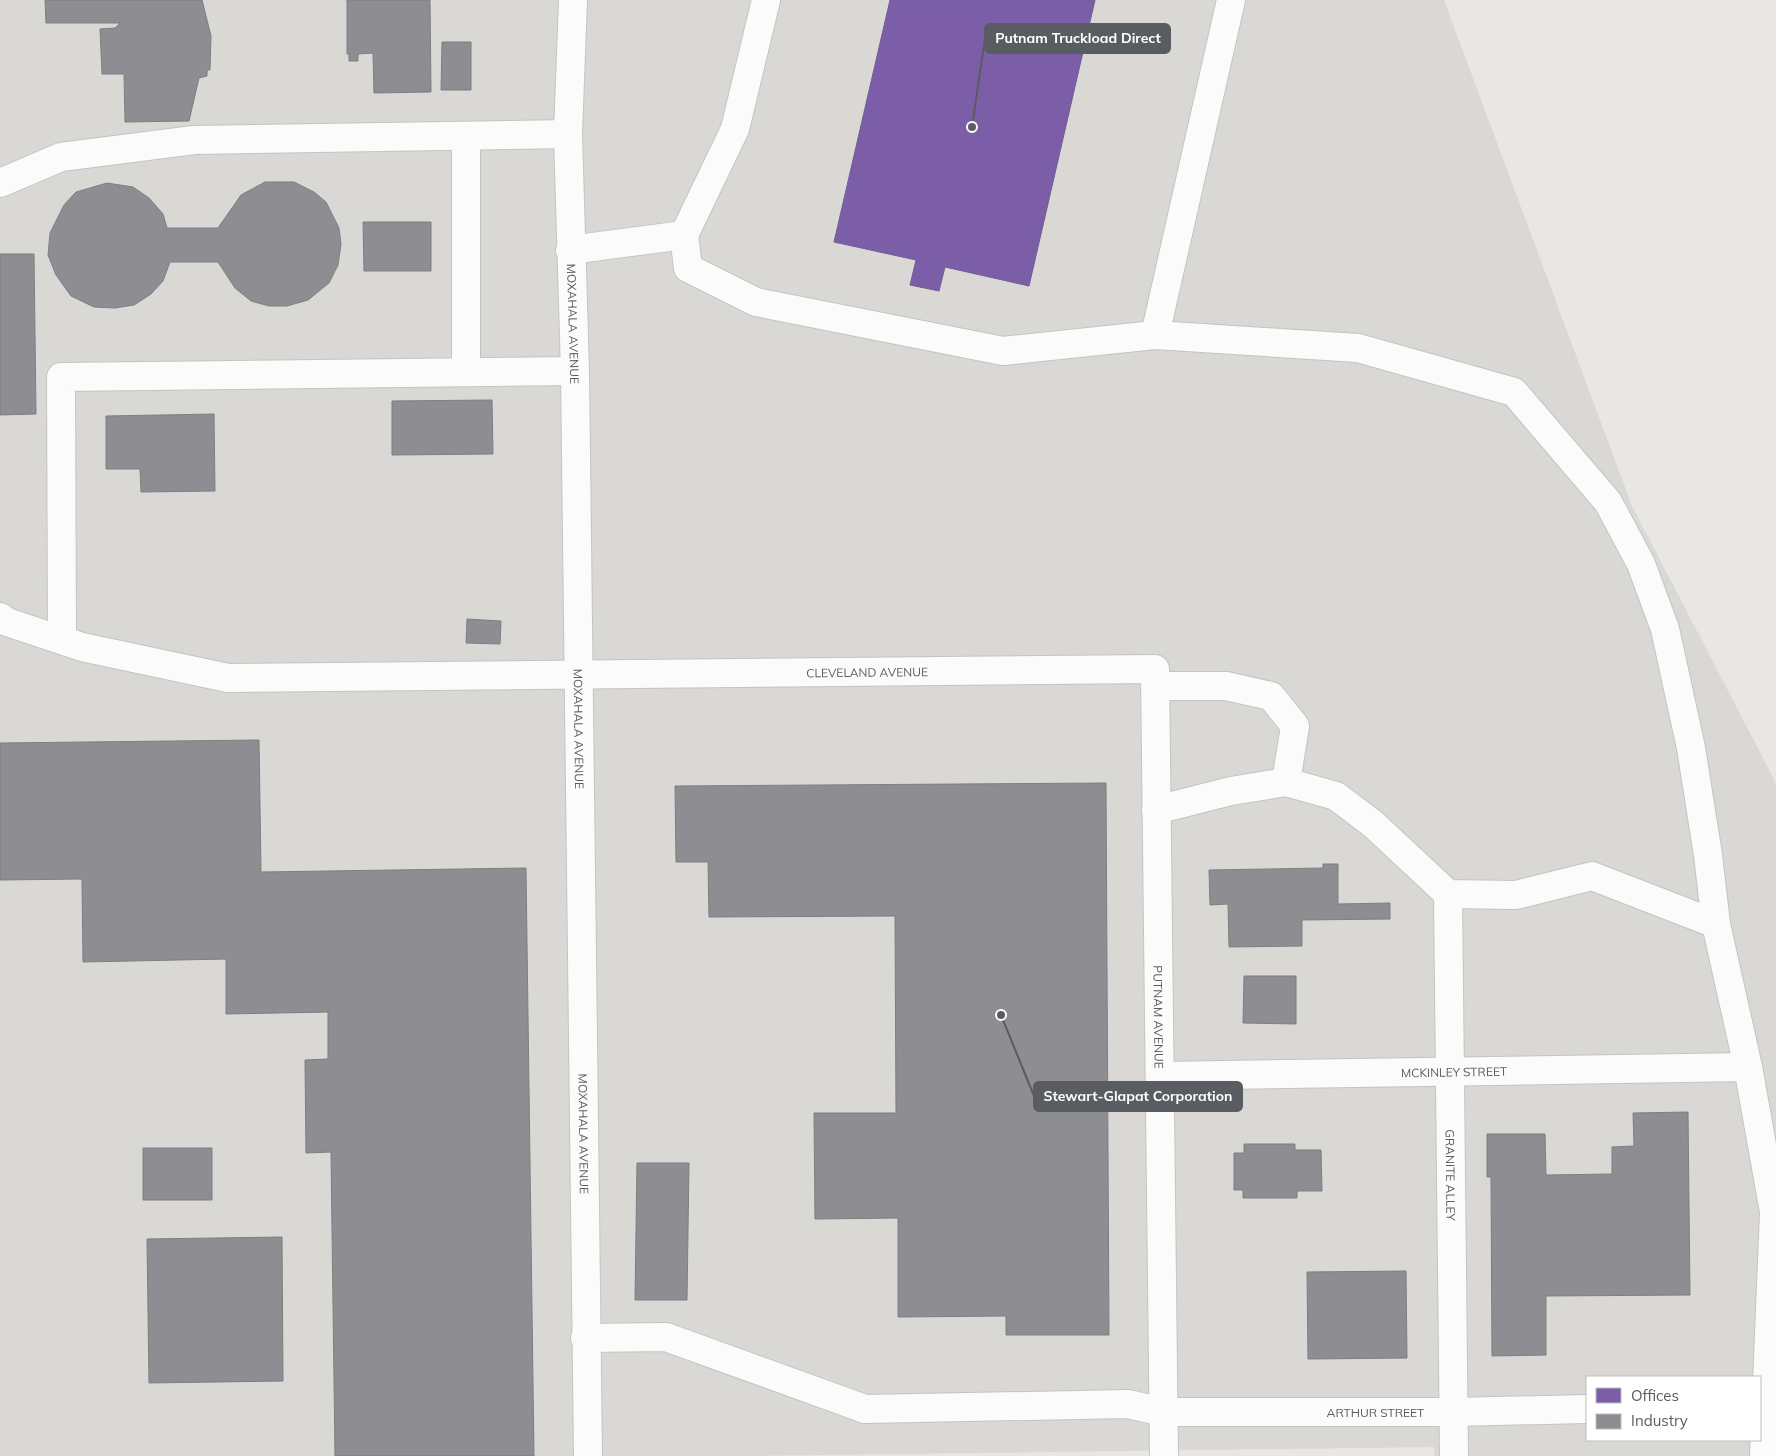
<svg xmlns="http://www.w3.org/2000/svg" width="1776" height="1456" viewBox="0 0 1776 1456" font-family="Mulish,sans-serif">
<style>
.industrial{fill:#dad8d4;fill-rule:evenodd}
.offices{fill:#7b5ea7;stroke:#715e92}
.industry{fill:#8d8d92;stroke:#7d7f83}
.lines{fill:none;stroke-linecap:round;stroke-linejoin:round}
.minor-casing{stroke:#c4c4c3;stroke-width:30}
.minor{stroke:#fcfbfb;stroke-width:28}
.labels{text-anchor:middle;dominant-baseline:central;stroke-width:5;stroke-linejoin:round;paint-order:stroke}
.street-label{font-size:12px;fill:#595d61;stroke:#fff}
.leader{fill:none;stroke:#595d61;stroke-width:2}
.callout-dot{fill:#595d61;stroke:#fff;stroke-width:2}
.callout{fill:#595d61;stroke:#595d61;stroke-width:2}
.callout-label{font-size:14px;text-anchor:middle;font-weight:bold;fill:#fff}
</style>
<rect width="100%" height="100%" fill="#e9e7e3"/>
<path class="industrial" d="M0 0H1444L1632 506 1776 783V1456H1435L1434 1447 745 1456H0ZM1587 1377H1760V1440H1587Z"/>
<path class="offices" d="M890 0H1095L1029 286 945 267 939 291 910 285 916 260 834 242Z"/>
<path class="industry" d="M45 0H202L211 36 210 70H207V76L199 78 189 121 125 122 124 74H102L100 29 115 28 120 23H46Z
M347 0H430L431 92 374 93 373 53 358 54V61H349V54H347Z
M442 42H471V90H441Z
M265 182H294L314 192 326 202 339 228 341 244 338 265 329 283 308 300 287 306H269L251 301 235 288 218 262H170L163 281 151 294 134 305 115 308 94 307 71 296 56 275 48 255 50 233 64 205 76 192 107 183 133 187 149 198 163 214 167 228H218L241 195Z
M363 222H431V271H364Z
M0 254H34L36 414 0 415Z
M492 400 493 454 392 455V401Z
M214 414 215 491 141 492 140 469H106V416Z
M467 619 501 621 500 644 466 643Z
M259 740 261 872 526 868 534 1456H335L331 1152 306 1153 305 1060 328 1059V1012L226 1014V959L83 962 82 879 0 880V743Z
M1106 783 1109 1335H1006V1316L898 1317V1218L815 1219 814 1113H896L895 916 709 917 708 862H676L675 786Z
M1323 864H1338V904L1390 903V919L1302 920V946L1229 947 1228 904 1210 905 1209 870 1323 868Z
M1244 976H1296V1024L1243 1023Z
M1688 1112 1690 1295 1546 1296V1355L1492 1356 1491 1177H1487V1134H1545L1546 1175 1612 1174V1147L1634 1146 1633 1113Z
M1244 1144H1295V1150H1321L1322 1191H1297V1198H1243V1190H1234V1153H1244Z
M143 1148H212V1200H143Z
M637 1163H689L687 1300H635Z
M282 1237 283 1381 149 1383 147 1239Z
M1406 1271 1407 1358 1308 1359 1307 1272Z"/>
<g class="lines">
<g class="minor-casing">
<g id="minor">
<path id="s1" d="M573 0 568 134 575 371 588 1456"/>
<path d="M466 136V372"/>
<path d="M0 183 61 157 194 140 568 134"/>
<path d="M684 235 688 268 756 302 1003 351 1155 335 1358 348 1514 392 1608 502 1641 564 1665 629 1691 748 1708 855 1716 924 1748 1067 1774 1212 1764 1456"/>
<path d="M570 250 684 235 735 129 766 0"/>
<path d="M1155 335 1231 0"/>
<path id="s2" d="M0 617 7 622 82 647 228 678 1155 669 1164 1456"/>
<path d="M62 640 61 377 575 371"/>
<path d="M1155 686H1226L1271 696 1295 726 1286 782"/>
<path d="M1156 810 1231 791 1286 782 1336 796 1373 824 1448 894 1516 895 1592 876 1716 924"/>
<path id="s3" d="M1448 894 1454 1456"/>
<path id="s4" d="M1160 1076 1748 1067"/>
<path id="s5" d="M585 1338 666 1337 865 1409 1128 1404 1163 1412H1453L1587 1409"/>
</g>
</g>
<use href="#minor" class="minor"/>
</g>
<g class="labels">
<g class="street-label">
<text stroke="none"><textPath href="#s1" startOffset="324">MOXAHALA AVENUE</textPath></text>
<text stroke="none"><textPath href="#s2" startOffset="876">CLEVELAND AVENUE</textPath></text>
<text stroke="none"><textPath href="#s1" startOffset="729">MOXAHALA AVENUE</textPath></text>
<text stroke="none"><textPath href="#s2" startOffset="1512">PUTNAM AVENUE</textPath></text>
<text stroke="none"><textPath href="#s4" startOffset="294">MCKINLEY STREET</textPath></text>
<text stroke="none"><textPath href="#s1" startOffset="1134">MOXAHALA AVENUE</textPath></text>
<text stroke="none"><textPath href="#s3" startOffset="281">GRANITE ALLEY</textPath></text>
<text stroke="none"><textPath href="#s5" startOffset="804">ARTHUR STREET</textPath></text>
</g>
</g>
<path class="leader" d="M972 127L985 38M1001 1015L1034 1096"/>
<g class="callout-dot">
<circle cx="972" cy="127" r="5"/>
<circle cx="1001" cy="1015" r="5"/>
</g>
<g class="callout">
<rect x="985" y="24" width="185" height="29" rx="5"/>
<rect x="1034" y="1082" width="208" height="29" rx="5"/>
</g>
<g class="callout-label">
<text x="1078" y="43">Putnam Truckload Direct</text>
<text x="1138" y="1101">Stewart-Glapat Corporation</text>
</g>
<rect x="1586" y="1376" width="175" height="65" fill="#ffffff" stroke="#bdbec0"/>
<rect x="1596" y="1388" width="25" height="15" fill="#7b5ea7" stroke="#bdbec0"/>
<text x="1631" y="1401" font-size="15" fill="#595d61">Offices</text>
<rect x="1596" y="1414" width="25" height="15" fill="#8d8d92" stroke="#bdbec0"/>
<text x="1631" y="1426" font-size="15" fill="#595d61">Industry</text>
</svg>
